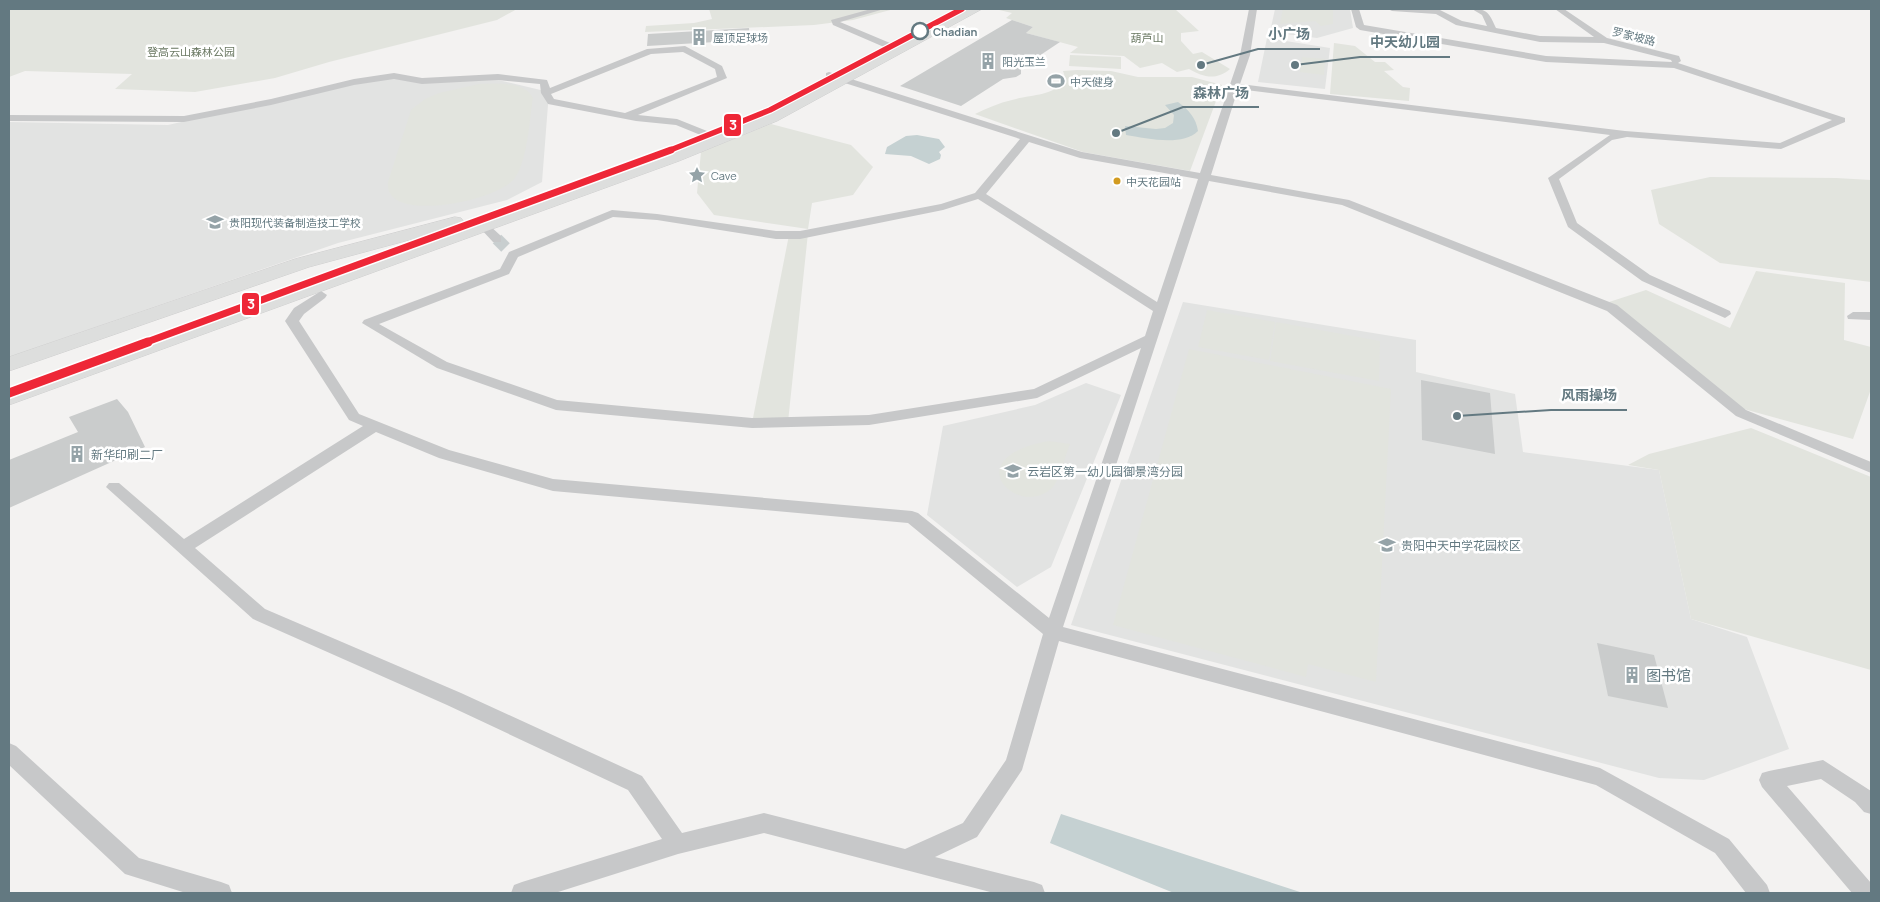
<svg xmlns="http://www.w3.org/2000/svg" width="1880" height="902" viewBox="0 0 1880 902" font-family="Manrope,'Noto Sans SC',sans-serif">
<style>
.built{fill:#e2e3e2}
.green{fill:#e2e4de}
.water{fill:#c5d1d2}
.building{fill:#cacccc}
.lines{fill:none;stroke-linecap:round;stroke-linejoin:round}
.minor-tunnel{stroke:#c8cecf;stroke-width:12;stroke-dasharray:12 5.5;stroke-linecap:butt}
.primary-casing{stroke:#cfcfcf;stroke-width:1}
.minor{fill:#c7c8c9;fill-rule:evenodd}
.primary{fill:#dddedd;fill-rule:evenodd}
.metro-1-far2-casing{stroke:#fff;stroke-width:8}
.metro-1-far1-casing{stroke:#fff;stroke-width:10}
.metro-1-casing{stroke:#fff;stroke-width:12}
.metro-1-far2{stroke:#ee2737;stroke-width:5.5}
.metro-1-far1{stroke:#ee2737;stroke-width:7}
.metro-1{stroke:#ee2737;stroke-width:9}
.stop-dot{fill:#fff;stroke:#637981;stroke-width:2.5}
.bus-dot{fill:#d29b20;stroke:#fff;stroke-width:2}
.labels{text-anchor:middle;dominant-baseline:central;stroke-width:5;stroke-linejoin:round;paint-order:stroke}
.far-stop-label{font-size:11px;font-weight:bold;fill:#637981;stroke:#fff;text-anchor:start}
.far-street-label{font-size:11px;fill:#637981;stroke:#fff}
.far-poi-label{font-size:11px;fill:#637981;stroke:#fff;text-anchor:start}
.far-park-label{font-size:11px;fill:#6a7862;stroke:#fff}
.bus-label{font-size:11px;fill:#637981;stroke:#fff;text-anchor:start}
.poi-label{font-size:12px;fill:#637981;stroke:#fff;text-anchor:start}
.near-poi-label{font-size:15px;fill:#637981;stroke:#fff;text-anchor:start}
.leader{fill:none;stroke:#637981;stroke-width:2}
.callout-dot{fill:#637981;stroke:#fff;stroke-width:2}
.callout-label{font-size:14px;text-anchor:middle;font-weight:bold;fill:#637981;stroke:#fff;stroke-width:5;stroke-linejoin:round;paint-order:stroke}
.line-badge{stroke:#fff;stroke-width:2}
.badge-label{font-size:14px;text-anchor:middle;font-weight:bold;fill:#fff}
</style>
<rect width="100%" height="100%" fill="#f3f2f1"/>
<path class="built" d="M1275 9H1350L1353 28 1317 38 1270 32Z
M1267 38 1330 48 1325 89 1258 82Z
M388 79 498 80 549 92 542 182 507 200 338 243 9 357V122L168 125 338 87Z
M1183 302 1416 340V372L1515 394 1523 452 1659 470 1691 619 1747 637 1789 749 1704 780 1659 778 1071 625Z
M1086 383 1121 395 1051 567 1017 587 927 515 943 426 1035 405Z"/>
<path class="green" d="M9 9H517L497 20 329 62 275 78 195 92 115 89 132 74 25 71 9 77Z
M709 9H894L853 20 814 25 645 32 646 26 694 23 712 19Z
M995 9H1175L1199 31 1181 33V41L1193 54 1202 52 1230 69C1216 81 1203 77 1189 69L1177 72 1162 63 1140 68 1124 56 1070 53 1078 47 1026 33 1033 27 1006 18 1012 13Z
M1283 9H1333V24L1321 26 1315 21 1280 24Z
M1334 43 1355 46 1375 62H1385L1394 70 1384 71 1403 87 1410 88 1409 101 1330 94Z
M1070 55 1121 57V69L1069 66Z
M1302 57 1325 59 1324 75 1300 72Z
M1077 70 1111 71 1138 77H1192L1222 85 1190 171 1083 152 975 114C987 108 999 103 1012 100 1032 94 1051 97 1066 80L1063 71Z
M479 84C495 84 525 80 533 98 529 120 528 161 514 179 497 201 383 225 388 182L411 110 425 99 439 93Z
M771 124 851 145 873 167 853 195 812 203 808 229 714 215 697 193 701 152Z
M1710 177 1836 178 1871 180V282L1720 263 1659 224 1651 190Z
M808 233 788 422 752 423 789 235Z
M1756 271 1845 283 1844 340 1871 347V389L1853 439 1740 408 1609 302 1646 290 1730 328Z
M1207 310 1275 322 1269 360 1198 347Z
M1276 322 1380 341 1379 381 1270 361Z
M1189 349 1391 389 1376 682 1308 664 1306 677 1113 625Z
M1751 428 1871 477V670L1691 619 1659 470 1628 465 1649 454Z
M1049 441 1070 444C1066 454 1059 480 1053 487 1020 521 953 458 1049 441Z"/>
<path class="water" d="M1178 102C1189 110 1196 118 1198 131 1182 147 1146 138 1126 135L1125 126 1156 129 1165 128 1173 123 1174 115 1165 105Z
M917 135 939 139 945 147 939 152 941 155 940 159 929 164 911 156 885 154 887 147 906 136Z
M1061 814 1300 892V893H1174L1050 843Z"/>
<path class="building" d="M1012 20 1033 27 1026 33 1060 42 1021 68V74L1016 77 1003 79 961 106 900 86Z
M749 28 750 40 647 46 648 34Z
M1421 380 1490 393 1495 454 1422 440Z
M117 399 128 412 145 447 9 508V460L78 432 69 417Z
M1597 643 1654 655 1668 708 1608 696Z"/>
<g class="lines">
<path class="minor-tunnel" d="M497 239 508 250"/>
<g class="primary-casing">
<path id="primary" d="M966 9H982L777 121 679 161 9 405V390L667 153 765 115Z
M455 217 461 218 464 222 461 226 309 267 9 371V357L295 259Z"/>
</g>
<path class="minor" d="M871 9H884L840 22 890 43V47H884L833 25 831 20Z
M1249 9H1257L1250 55 1240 84 1625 131 1780 143 1832 120 1674 68 1546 62 1360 30 1356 27 1351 9H1359L1364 25 1546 56 1672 62 1671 60 1604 43 1540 42 1456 25 1436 14 1392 11 1388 9H1438L1462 21 1487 26 1482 15 1472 9C1488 8 1490 15 1496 28L1540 36 1594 37 1555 9H1564L1607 38 1679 56 1681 61 1678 63 1845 118V122L1781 149 1627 137 1612 140 1559 179 1577 223 1650 275 1730 311 1731 314 1725 318 1642 281 1568 227 1548 178 1610 135 1238 89 1211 175 1349 200 1617 305 1746 410 1871 462V473L1736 416 1607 311 1342 205 1209 181 1063 627 1600 768 1729 839 1767 885 1770 893H1746L1715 853 1596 785 1059 641 1022 770 977 837 935 857 1034 882 1042 885 1045 893H994L764 833 678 854 555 893H511L514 885 522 882 662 839 628 790 447 705 253 619 106 487 109 483H119L184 539 363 426 349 420 285 321 294 308 321 291 327 295 325 298 304 314 299 321 359 414 449 450 553 479 912 511 918 513 1049 618 1141 348 1037 398 869 425 752 428 556 410 437 368 362 323 364 320 500 269 509 252 612 210 657 214 776 231H800L941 204 975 193 1020 139 826 77V73L829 72 1082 152 1200 173 1240 55ZM1029 142 1080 158 1198 179 1157 302 986 194ZM978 199 1153 311 1145 336 1034 389 869 415 752 418 557 400 447 362 379 324 509 274 518 257 613 217 657 220 776 239H800L943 210ZM376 432 439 458 553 491 908 523 1043 634 1006 760 963 823 905 849 764 813 682 833 642 776 461 693 265 609 195 548Z
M685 46 722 66 727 78 638 115 677 119 707 131V135L703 136 676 125 636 121 548 104 541 93 540 84 498 80 422 84 394 79 354 85 271 105 184 122 9 121V115L184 116 271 99 354 79 394 73 422 78 498 74 547 80 550 88 647 49ZM683 52 715 69 717 77 625 113 554 99 551 94 651 54Z
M484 223 488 224 501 236V242H493L480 228V224Z
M1853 312H1871V320L1848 319 1847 316Z
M9 743 16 746 139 858 221 882 229 885 232 893H186L125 874 9 765Z
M1823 760 1871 791V814L1864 812 1855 802 1821 779 1787 786 1871 883V893H1852L1762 787 1759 780 1762 773 1769 771Z"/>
<use href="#primary" class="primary"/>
<g class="metro-1-far2-casing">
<path id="metro-1-far2" d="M668 151 770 110 962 9"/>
</g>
<g class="metro-1-far1-casing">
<path id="metro-1-far1" d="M144 343 671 150"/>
</g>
<g class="metro-1-casing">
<path id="metro-1" d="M9 393 148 342"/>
</g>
<use href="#metro-1-far2" class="metro-1-far2"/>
<use href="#metro-1-far1" class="metro-1-far1"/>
<use href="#metro-1" class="metro-1"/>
</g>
<defs>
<g id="building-bare" transform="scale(1.35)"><path d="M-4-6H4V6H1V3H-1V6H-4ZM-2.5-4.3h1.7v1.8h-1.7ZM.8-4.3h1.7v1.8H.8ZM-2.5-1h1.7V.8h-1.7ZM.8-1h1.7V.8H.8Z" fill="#95a3a8" stroke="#fff" stroke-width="2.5" paint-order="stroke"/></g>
<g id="stadium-bare" transform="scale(1.35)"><path d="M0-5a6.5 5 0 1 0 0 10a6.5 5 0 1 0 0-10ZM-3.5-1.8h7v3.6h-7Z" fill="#95a3a8" stroke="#fff" stroke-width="2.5" paint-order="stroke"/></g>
<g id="sight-bare" transform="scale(1.35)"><path d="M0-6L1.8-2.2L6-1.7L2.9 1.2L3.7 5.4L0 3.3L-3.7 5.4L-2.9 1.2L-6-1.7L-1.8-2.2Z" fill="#95a3a8" stroke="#fff" stroke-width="2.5" paint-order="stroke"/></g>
<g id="school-bare" transform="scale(1.35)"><path d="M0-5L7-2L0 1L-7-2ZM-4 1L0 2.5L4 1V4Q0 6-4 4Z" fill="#95a3a8" stroke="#fff" stroke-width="2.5" paint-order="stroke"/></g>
</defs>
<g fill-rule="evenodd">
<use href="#building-bare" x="699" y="37"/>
<use href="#building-bare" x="988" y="61"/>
<use href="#stadium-bare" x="1056" y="81"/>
<use href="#sight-bare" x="697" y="175"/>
<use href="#school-bare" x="215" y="222"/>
<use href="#building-bare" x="77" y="454"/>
<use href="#school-bare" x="1013" y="471"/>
<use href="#school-bare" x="1387" y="545"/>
<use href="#building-bare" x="1632" y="675"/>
</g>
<circle class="stop-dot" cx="920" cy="31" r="8"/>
<circle class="bus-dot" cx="1117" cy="181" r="4.5"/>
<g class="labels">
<g class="far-stop-label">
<text x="933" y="31">Chadian</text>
</g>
<g class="far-street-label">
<text transform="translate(1634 36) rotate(14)">罗家坡路</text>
</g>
<g class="far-poi-label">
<text x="713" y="37">屋顶足球场</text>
<text x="1002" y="61">阳光玉兰</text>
<text x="1070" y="81">中天健身</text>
<text x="711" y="175">Cave</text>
<text x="229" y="222">贵阳现代装备制造技工学校</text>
</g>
<g class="far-park-label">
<text x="1147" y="37">葫芦山</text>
<text x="191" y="51">登高云山森林公园</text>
</g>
<g class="bus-label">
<text x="1126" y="181">中天花园站</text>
</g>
<g class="poi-label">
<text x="91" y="454">新华印刷二厂</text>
<text x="1027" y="471">云岩区第一幼儿园御景湾分园</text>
<text x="1401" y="545">贵阳中天中学花园校区</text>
</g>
<g class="near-poi-label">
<text x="1646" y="675">图书馆</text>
</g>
</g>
<path class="leader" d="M1201 65L1258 49H1320M1295 65L1360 57H1450M1116 133L1183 107H1259M1457 416L1551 410H1627"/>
<g class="callout-dot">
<circle cx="1201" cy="65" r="5"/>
<circle cx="1295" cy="65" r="5"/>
<circle cx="1116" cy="133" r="5"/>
<circle cx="1457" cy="416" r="5"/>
</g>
<g class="callout-label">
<text x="1289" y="39">小广场</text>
<text x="1405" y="47">中天幼儿园</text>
<text x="1221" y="98">森林广场</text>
<text x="1589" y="400">风雨操场</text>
</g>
<g class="line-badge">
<rect x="723" y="113" width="19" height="24" rx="5" fill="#ee2737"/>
<rect x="241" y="292" width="19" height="24" rx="5" fill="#ee2737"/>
</g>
<g class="badge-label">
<text x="733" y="130">3</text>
<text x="251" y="309">3</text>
</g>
<rect width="1880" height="902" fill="none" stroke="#637981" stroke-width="20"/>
</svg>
